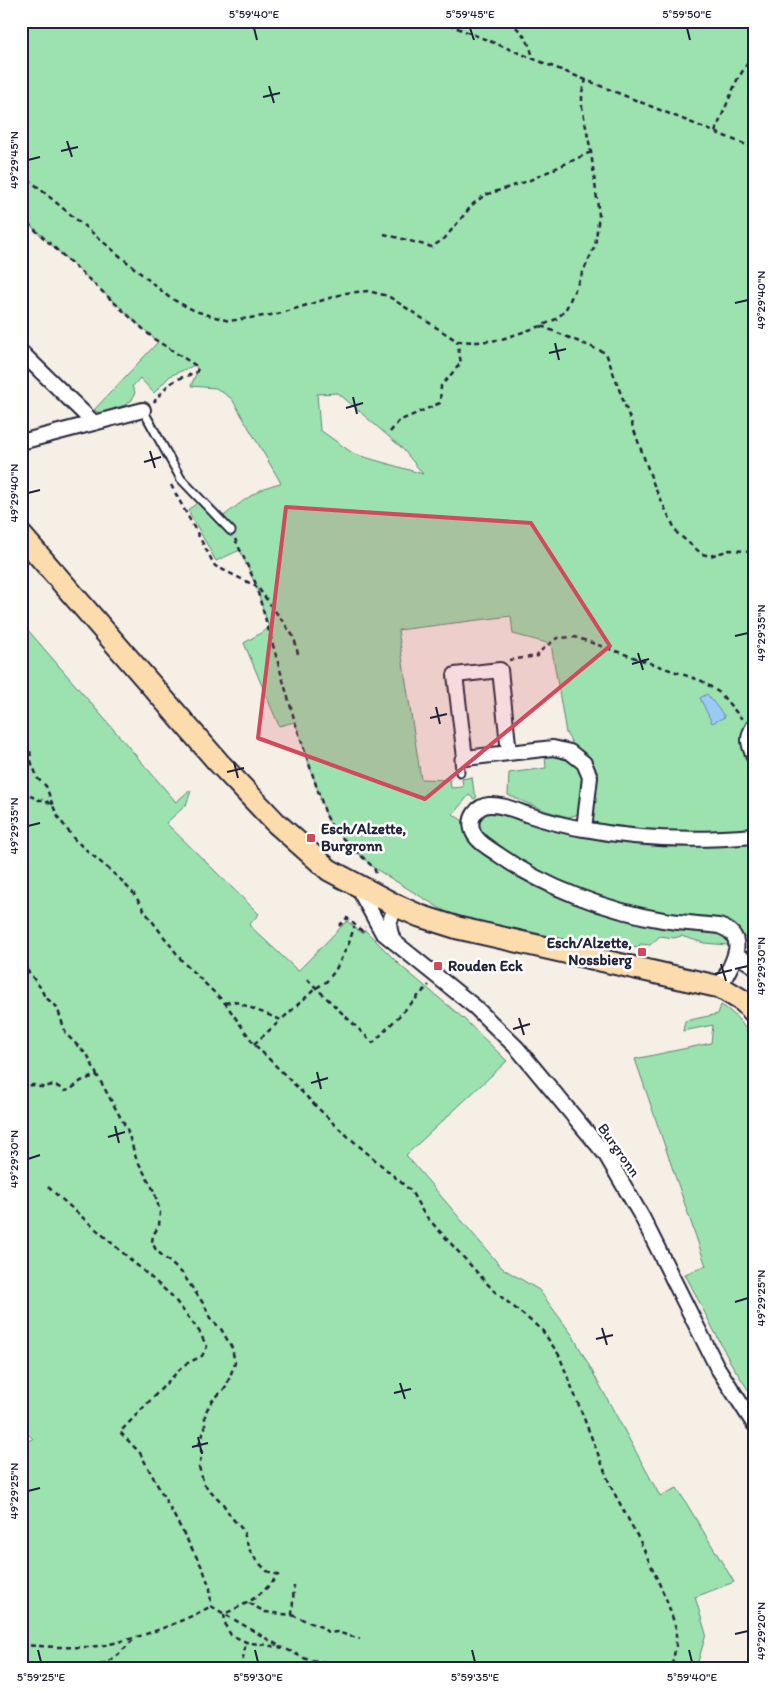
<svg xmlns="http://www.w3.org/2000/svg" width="775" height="1690" viewBox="0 0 775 1690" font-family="Itim,sans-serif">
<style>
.green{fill:#9ce2af;stroke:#5f8275;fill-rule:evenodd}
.water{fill:#9bcaf7;stroke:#6b87ac}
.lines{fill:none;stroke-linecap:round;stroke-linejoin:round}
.lane-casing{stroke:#22223b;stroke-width:11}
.street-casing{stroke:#22223b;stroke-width:18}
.primary-casing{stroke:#22223b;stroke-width:25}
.path{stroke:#22223b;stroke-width:2.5;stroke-dasharray:5 4;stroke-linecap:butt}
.lane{stroke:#fff;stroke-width:7}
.street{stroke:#fff;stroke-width:14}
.primary{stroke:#fcdcac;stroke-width:21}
.marked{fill:#d1495b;fill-opacity:0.2;stroke:#d1495b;stroke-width:4;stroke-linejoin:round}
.ticks{fill:none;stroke:#22223b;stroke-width:2}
.poi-dot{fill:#d1495b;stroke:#fff;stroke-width:2}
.labels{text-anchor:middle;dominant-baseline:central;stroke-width:5;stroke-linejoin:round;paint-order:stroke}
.poi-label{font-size:15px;font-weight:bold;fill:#22223b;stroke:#fff;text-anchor:start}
.street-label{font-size:15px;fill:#22223b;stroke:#fff}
.neatline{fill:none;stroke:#22223b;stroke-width:2}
.ticks-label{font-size:12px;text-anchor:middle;fill:#22223b}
</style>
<rect width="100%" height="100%" fill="#f5efe6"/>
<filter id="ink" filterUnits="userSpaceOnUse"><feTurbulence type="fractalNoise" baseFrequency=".02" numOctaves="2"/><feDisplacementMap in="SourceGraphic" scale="10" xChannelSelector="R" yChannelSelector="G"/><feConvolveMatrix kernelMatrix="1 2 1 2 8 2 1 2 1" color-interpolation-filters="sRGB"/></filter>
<g filter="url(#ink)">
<path class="green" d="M21 21H754V933L728 945 704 943 681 936 674 938 660 936 650 945 640 944 639 948 622 946 606 950 456 918 374 868 333 829 326 815 295 722 279 726 244 643 269 628 256 586 240 550 216 561 188 510 201 500 220 519C238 505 258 487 281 483L232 399 216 388 191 386 198 369 195 365 170 376 154 393 140 378 132 387 135 392 132 400 125 405 100 413 94 410 158 342 21 217ZM338 393 402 448 423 474 354 454 320 430 317 394ZM511 616 513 634 551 644 566 733 584 763 583 829 486 805 470 826 453 814 469 795 474 799 477 797 474 792 472 777 462 779 463 787 451 788 450 780 421 779 398 630Z
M21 622 176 802 190 790 191 791 186 805 166 823 259 914 249 925 298 971 347 921 362 933 365 930 402 967 463 1018 507 1061 406 1155 502 1268 539 1290 573 1336 660 1496 677 1488 734 1582 695 1597 706 1634 696 1669H21V1443L33 1439 21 1427Z
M553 755 568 758 578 766 585 780 580 809 576 815 568 817 546 811 508 795 509 773 546 768 545 756Z
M721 1005C737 1014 745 1027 754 1043V1399L729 1360 685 1274 706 1266 635 1059 711 1043 713 1025 683 1031 685 1021 718 1014Z"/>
<path class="water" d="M707 694 725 717 712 723 700 698Z"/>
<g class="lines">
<g class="lane-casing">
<path id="lane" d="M143 410 181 479 231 531
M460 772 459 759 464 758"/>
</g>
<g class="street-casing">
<path id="street" d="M21 352 94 423
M21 442 143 410
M754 726C746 738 749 745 754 757
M509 753 500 670 455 675 465 758 553 748 570 752 584 763 590 777 584 829
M357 886 382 932 475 1007 517 1048 606 1155 642 1217 717 1367 754 1424
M394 942C387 926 388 921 397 906
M735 954 754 966
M720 987C730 966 752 937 719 926 701 924 682 923 663 920 608 911 544 887 499 855 489 848 475 841 472 829 469 818 477 806 489 805 502 804 517 811 529 815 547 821 565 826 584 829 640 840 697 841 754 836"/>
</g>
<g class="primary-casing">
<path id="primary" d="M21 535 218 762 275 822 329 870 397 906 420 916 458 928 720 987 743 1001 754 1012"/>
</g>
<path class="path" d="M440 21 754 148
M509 21C523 33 529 40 533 58
M698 21C716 30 735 27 754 25
M715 132 737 80 754 53
M21 173 170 298 195 311 229 321 278 314 346 293 368 291 388 296 457 341 477 342 499 340 541 326 556 319 565 311 595 246 599 215 591 152 582 107V92L586 80
M21 200 25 206 30 224
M21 217 154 339 195 365 198 368 196 373C172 380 169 382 154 402
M384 234 432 247 445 238 473 204 485 195 528 181 591 152
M541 326 606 353 655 488 677 533 702 554 710 556 730 550 745 551 754 554
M390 432 399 421 440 403 441 386 461 363 457 341
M171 485 215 566 256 586 295 722 326 815 333 829 374 868 377 876
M235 539 256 584
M21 566 23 568 21 576
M259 589 294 637 298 654
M509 660 538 656V653L557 638 575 637 702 681 720 693 742 719
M21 736 30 749 31 761 27 766 21 768
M31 761 38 779 46 786 53 806
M21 795 26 794 39 800H45L53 806 58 817 75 840 120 879 134 894 146 913 183 962 225 1003 254 1044 336 1126 411 1191 424 1214 494 1291 542 1330 559 1355 611 1487 640 1541 667 1601 676 1628V1646L671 1669
M21 828 24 841 21 848
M339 926 347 918 362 931 365 927
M21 962 40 987 45 997 57 1007 66 1034 88 1056 97 1075
M307 979 373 1043 429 985
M225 1003 234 1001 281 1020 316 988 326 982 335 971 349 943 354 927
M254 1044 281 1020
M21 1088C26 1088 29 1085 33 1085 36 1085 38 1087 41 1087 54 1086 53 1082 64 1091L70 1090 81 1081 97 1075 127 1129 136 1158 154 1191 160 1212 159 1226 153 1235 152 1242 156 1250 182 1273 205 1306 210 1318 221 1329 232 1348 235 1363 226 1387 212 1401 205 1413V1429L199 1445 202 1453 199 1467 204 1484 223 1504 232 1518 243 1530 249 1549 256 1560 267 1571 278 1575C261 1597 248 1603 224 1614
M48 1187 172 1296 199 1331 207 1347 202 1356 184 1365 120 1432 140 1453 203 1569 210 1588 211 1606
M249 1603 265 1612 292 1615 294 1586
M211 1606 281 1647
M224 1614 226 1627 231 1635 246 1642 284 1648 306 1659 372 1669
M292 1615 321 1627 329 1633 337 1632 360 1639
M21 1645C43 1646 65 1648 87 1647 120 1646 182 1623 211 1606
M83 1669C110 1664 116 1657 135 1638
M241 1669 246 1642
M443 1669 447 1667"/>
<use href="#lane" class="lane"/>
<use href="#street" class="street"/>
<use href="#primary" class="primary"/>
</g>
</g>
<path class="marked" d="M286 507 531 523 610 646 425 799 258 738Z"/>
<path class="ticks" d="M254 28 257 40M470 28 474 40M687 28 690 40M269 86 274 103M263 97 280 93M67 141 72 157M61 151 78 147M28 160 40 157M735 303 748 300M555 343 559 360M549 353 566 349M353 397 357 414M346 408 363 403M150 451 155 468M144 462 161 457M28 493 40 490M735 636 748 633M638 653 643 670M632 664 649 659M436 707 440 724M430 718 447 714M234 762 238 778M227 772 244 768M28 826 40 823M721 964 726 981M735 969 748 966M715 974 732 970M519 1018 524 1035M513 1029 530 1024M317 1072 321 1089M311 1083 328 1078M115 1126 119 1143M108 1137 125 1132M28 1159 40 1155M735 1302 748 1298M602 1328 607 1345M596 1339 613 1335M400 1383 405 1399M394 1393 411 1389M198 1437 202 1454M192 1447 208 1443M28 1491 40 1488M735 1634 748 1631M38 1650 41 1662M255 1650 258 1662M472 1650 475 1662M689 1650 692 1662"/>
<g class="poi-dot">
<rect x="306" y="833" width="10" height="10" rx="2.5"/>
<rect x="637" y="947" width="10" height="10" rx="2.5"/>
<rect x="433" y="961" width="10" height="10" rx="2.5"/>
</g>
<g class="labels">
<g class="poi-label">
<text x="321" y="829">Esch/Alzette,<tspan x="321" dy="17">Burgronn</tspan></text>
<text x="632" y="943" text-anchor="end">Esch/Alzette,<tspan x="632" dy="17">Nossbierg</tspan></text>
<text x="448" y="966">Rouden Eck</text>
</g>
<g class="street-label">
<text transform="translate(619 1150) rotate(55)">Burgronn</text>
</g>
</g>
<rect width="775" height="1690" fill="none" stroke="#fff" stroke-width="55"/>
<rect x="28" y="28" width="720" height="1634" class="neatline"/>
<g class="ticks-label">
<text x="254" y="18">5°59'40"E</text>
<text x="470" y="18">5°59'45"E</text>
<text x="687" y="18">5°59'50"E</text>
<text transform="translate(14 160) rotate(-90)" y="4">49°29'45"N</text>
<text transform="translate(761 300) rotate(-90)" y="4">49°29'40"N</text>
<text transform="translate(14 493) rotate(-90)" y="4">49°29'40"N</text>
<text transform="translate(761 633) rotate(-90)" y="4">49°29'35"N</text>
<text transform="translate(14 826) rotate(-90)" y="4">49°29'35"N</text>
<text transform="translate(761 966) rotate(-90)" y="4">49°29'30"N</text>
<text transform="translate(14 1159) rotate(-90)" y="4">49°29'30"N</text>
<text transform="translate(761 1298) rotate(-90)" y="4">49°29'25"N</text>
<text transform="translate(14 1491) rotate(-90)" y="4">49°29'25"N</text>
<text transform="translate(761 1631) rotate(-90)" y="4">49°29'20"N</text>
<text x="41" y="1681">5°59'25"E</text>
<text x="258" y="1681">5°59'30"E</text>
<text x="475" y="1681">5°59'35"E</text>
<text x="692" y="1681">5°59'40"E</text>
</g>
</svg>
